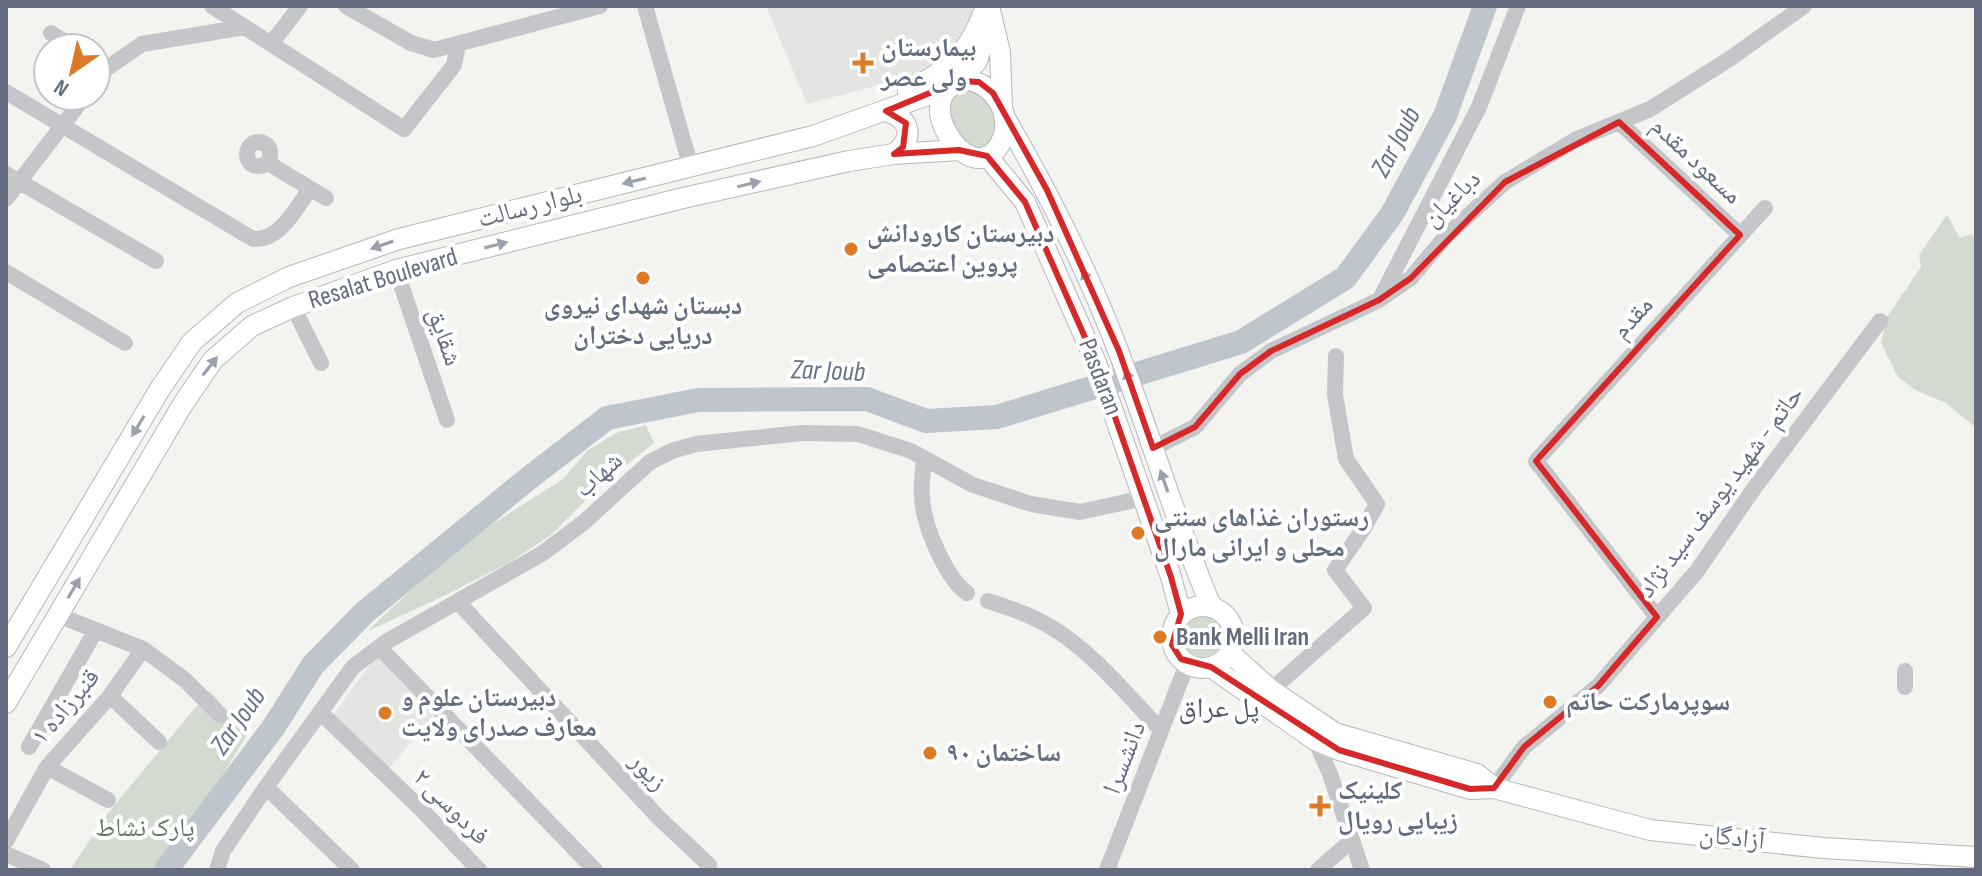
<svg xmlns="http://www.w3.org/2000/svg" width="1982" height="876" viewBox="0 0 1982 876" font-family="'Sofia Sans Condensed','Noto Naskh Arabic',sans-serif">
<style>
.built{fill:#e4e4e3}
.green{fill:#d3dbd1}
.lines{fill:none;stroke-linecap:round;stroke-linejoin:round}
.river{stroke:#bec5cc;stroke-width:24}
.major-casing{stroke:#b5b7bb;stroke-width:22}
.minor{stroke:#c4c6ca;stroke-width:16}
.major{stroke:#fff;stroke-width:20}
.oneway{fill:#9aa0ac}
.marked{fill:none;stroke:#d62828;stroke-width:6;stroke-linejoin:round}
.poi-dot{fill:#de7926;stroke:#fff;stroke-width:3}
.labels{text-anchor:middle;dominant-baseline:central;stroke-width:8;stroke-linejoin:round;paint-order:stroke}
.poi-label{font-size:26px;font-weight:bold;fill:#646d80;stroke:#fff;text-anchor:start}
.street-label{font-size:26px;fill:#646d80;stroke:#fff}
.park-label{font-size:26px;fill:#627863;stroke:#fff}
.water-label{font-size:28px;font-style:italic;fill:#647485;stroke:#fff}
.neighbourhood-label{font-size:28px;fill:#515865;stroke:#fff}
</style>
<rect width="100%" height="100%" fill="#f3f4f0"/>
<path class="built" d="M766 6H974L972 18 953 52 921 74 807 104Z
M379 652 439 710 384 774 332 717Z"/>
<path class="green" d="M973 90C992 103 1001 117 992 140L979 149 957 137 948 108 953 95Z
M1947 215 1960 238 1972 234 1976 240V428L1946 403 1915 390 1898 377 1881 343 1887 317 1921 267 1919 255Z
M646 425 654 443 598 488 551 535 510 562 444 596 366 632 461 544 563 479 588 450 616 433Z
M1179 636a24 24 0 1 1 48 0a24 24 0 1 1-48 0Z
M209 691 248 733 166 870H70L108 813Z"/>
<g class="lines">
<path class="river" d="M166 870 273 728 313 665 365 612 529 478 607 418 698 400 867 399 926 421 997 417 1241 342 1345 278 1392 214 1445 116 1485 6"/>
<g class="major-casing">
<path id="major" d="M989 6 1000 52 1002 108
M969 80C996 86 1015 117 1000 144 970 196 901 88 969 80Z
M959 81 977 61 987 30
M908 91C951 69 970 52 986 6
M886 111C911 119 915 138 894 154
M1004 116C1048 192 1088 271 1119 353 1151 437 1176 523 1211 606
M987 156 1025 202 1095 360 1171 577 1181 614
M1172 637a31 31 0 1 1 62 0a31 31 0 1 1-62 0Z
M6 647 160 389 192 342 237 303 289 277 399 239 813 136 950 87
M1230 653 1271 690 1335 733 1477 774 1494 788
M1211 667 1315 740 1339 750 1470 789 1494 788 1650 830 1823 848 1976 857
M6 703 183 404 213 360 252 326 293 307 396 270 683 198 849 161 894 154 959 150"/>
</g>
<path class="minor" d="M212 6 404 129 454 65 458 45
M346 6 411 43 434 50 600 6
M645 6 691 168
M51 33 74 48
M271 44 300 6
M96 82 106 69 142 44 245 27
M6 92 253 239C280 241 296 208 310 189
M1619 122 1740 235
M268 163C272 154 271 143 259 142 240 142 244 176 268 163L326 198
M6 174 156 261
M6 199 85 96
M396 270 447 420
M6 272 125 343
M1381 297 1479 107 1518 6
M293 307 321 363
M1153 448 1195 427 1240 374 1271 351 1379 300 1411 278 1446 236 1505 182 1575 140 1650 109 1728 60 1804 6
M924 458C923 471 921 484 922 497 923 524 945 577 967 593
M988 601C1010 608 1031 615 1051 627 1094 653 1127 695 1161 730
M458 602 658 817 709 865
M58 615 143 649 185 680 220 715
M1657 617 1536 461 1765 208
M380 648 595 870
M1905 671V687
M1271 690 1364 608 1335 570 1364 528 1377 504 1346 459 1335 395 1336 356
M110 696 159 742
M320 712 422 810 479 870
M1315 740 1330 774 1362 870
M29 747 96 630
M47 767 108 800
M266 787 352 870
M1494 788 1524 747 1598 686 1697 571 1755 487 1880 321
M6 841 47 767 110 696 143 649
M6 854 43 870
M217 870 223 851 266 787 353 667 386 642 543 553 583 523 650 462 672 451 696 444 802 433 858 434 911 451 973 485 1031 504 1080 512 1144 498
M1107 870 1187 664
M1318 870 1352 840"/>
<use href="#major" class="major"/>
</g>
<defs><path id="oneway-solid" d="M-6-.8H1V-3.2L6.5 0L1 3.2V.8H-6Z" transform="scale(2)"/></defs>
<g class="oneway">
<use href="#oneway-solid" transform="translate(634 181) rotate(166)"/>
<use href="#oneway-solid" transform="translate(749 184) rotate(-13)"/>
<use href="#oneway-solid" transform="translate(382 245) rotate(161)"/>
<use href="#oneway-solid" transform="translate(496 245) rotate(-14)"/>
<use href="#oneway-solid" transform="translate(1087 280) rotate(-114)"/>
<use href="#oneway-solid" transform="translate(210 366) rotate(-52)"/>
<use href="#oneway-solid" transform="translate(1129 380) rotate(-109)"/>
<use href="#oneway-solid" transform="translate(138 426) rotate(121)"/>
<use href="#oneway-solid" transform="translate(1164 481) rotate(-109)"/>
<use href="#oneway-solid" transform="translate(74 588) rotate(-59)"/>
</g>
<path class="marked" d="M959 81 979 82 993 93 1047 190 1119 351 1153 448 1195 427 1240 374 1271 351 1379 300 1411 278 1505 182 1619 122 1740 235 1536 461 1657 617 1598 686 1524 747 1494 788 1470 789 1339 750 1211 667 1181 659 1172 645 1181 614 1171 577 1095 360 1025 202 987 156 959 150 894 154 903 147 906 123 886 111Z"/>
<g class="poi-dot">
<path d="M859 51h8v8h8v8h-8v8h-8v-8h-8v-8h8z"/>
<circle cx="851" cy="249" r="8"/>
<circle cx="643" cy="278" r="8"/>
<circle cx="1138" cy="533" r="8"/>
<circle cx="1160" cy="637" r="8"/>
<circle cx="1550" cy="702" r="8"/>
<circle cx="385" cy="713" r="8"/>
<circle cx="930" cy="753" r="8"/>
<path d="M1316 794h8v8h8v8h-8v8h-8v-8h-8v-8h8z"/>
</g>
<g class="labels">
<g class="poi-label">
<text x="881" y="48">بیمارستان<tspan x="881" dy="30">ولی عصر</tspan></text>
<text x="867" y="234">دبیرستان کارودانش<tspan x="867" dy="30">پروین اعتصامی</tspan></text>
<text x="643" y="306" text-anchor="middle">دبستان شهدای نیروی<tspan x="643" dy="30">دریایی دختران</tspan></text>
<text x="1154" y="518">رستوران غذاهای سنتی<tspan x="1154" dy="30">محلی و ایرانی مارال</tspan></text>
<text x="1176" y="637">Bank Melli Iran</text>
<text x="401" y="698">دبیرستان علوم و<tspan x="401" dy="30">معارف صدرای ولایت</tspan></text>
<text x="1566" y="702">سوپرمارکت حاتم</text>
<text x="946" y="753">ساختمان ۹۰</text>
<text x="1338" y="791">کلینیک<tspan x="1338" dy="30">زیبایی رویال</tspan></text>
</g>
<g class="street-label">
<text transform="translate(1696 161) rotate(43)">مسعود مقدم</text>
<text transform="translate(1452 199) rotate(-44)">دباغیان</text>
<text transform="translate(530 207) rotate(-14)">بلوار رسالت</text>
<text transform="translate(383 279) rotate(-17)">Resalat Boulevard</text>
<text transform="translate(1633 318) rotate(-48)">مقدم</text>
<text transform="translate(444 337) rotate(71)">شقایق</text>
<text transform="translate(1100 377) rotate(69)">Pasdaran</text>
<text transform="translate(599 475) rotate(-42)">شهاب</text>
<text transform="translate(1721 492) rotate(-53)">حاتم - شهید یوسف سید نژاد</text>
<text transform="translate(66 707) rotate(-50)">قنبرزاده ۱</text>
<text transform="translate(1125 758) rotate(-69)">دانشسرا</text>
<text transform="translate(648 772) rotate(47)">زیور</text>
<text transform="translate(451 807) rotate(45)">فردوسی ۲</text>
<text transform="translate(1732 838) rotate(6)">آزادگان</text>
</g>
<g class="park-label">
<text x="145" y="828">پارک نشاط</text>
</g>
<g class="water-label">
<text transform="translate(1396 142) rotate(-62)">Zar Joub</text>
<text transform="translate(828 371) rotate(2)">Zar Joub</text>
<text transform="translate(238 721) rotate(-55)">Zar Joub</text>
</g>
<g class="neighbourhood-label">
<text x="1219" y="708">پل عراق</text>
</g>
</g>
<rect width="1982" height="876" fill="none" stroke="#646d80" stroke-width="16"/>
<g transform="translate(72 72) rotate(214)"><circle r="38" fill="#ffffff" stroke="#c1c5cc" stroke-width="2"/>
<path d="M0-6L14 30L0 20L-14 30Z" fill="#de7926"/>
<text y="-12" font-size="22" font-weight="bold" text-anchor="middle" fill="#646d80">N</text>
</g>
</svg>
